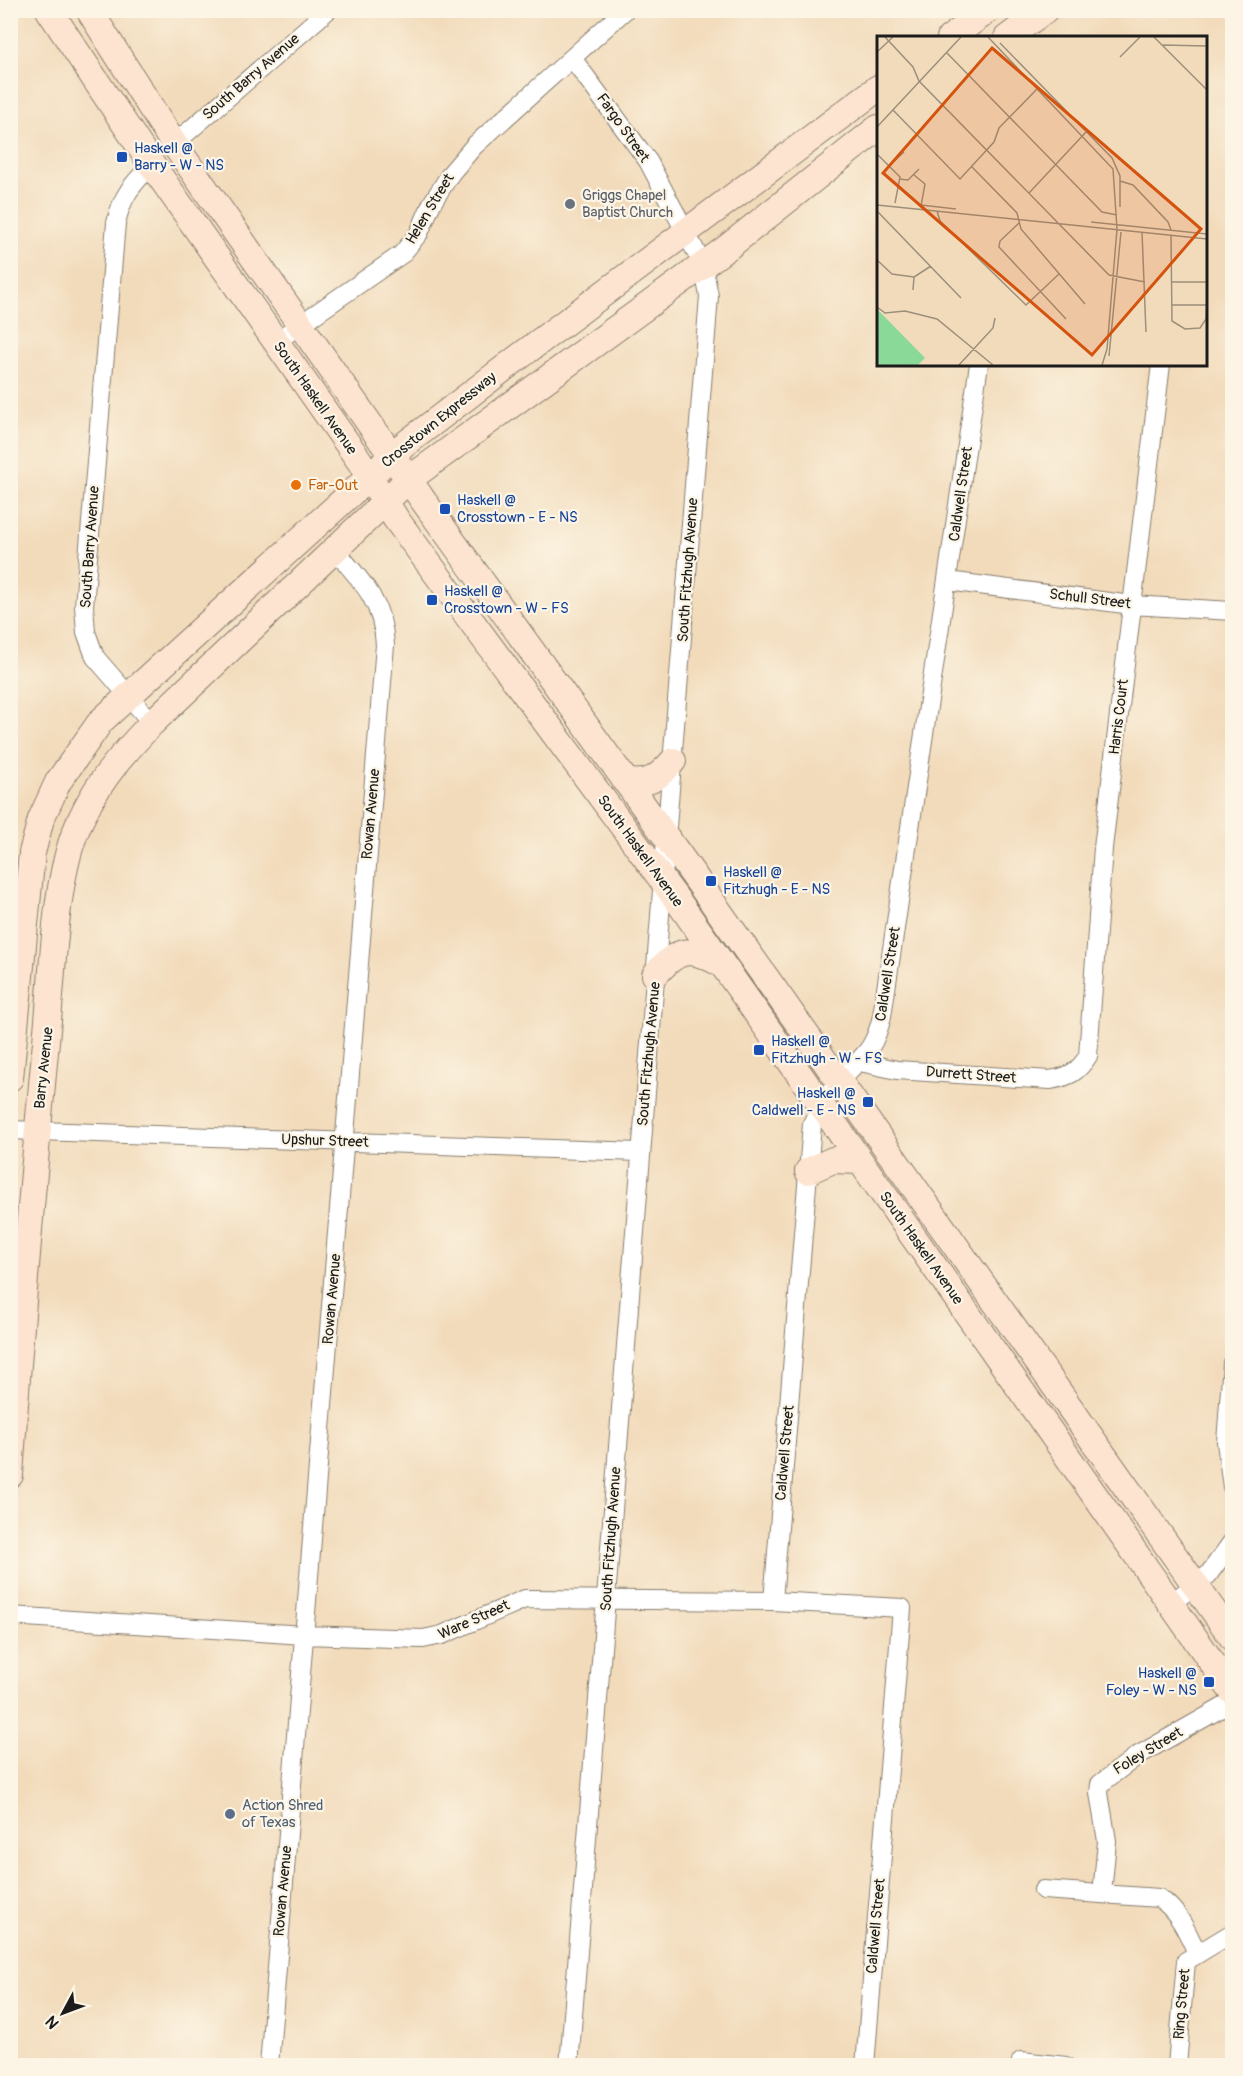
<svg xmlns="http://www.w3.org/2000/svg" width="1243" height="2076" viewBox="0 0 1243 2076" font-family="Pangolin,sans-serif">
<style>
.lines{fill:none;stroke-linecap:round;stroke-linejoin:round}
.street-casing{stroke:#877c6c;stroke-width:20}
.secondary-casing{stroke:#877c6c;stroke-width:28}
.street{stroke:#fff;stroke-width:18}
.secondary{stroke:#fde4d0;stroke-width:26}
.transit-dot{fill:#1a4fb4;stroke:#fcf5e5;stroke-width:2}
.worship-dot{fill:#6b7280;stroke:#fcf5e5;stroke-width:2}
.food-dot{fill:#e8710a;stroke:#fcf5e5;stroke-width:2}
.service-dot{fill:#5c6f8a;stroke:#fcf5e5;stroke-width:2}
.labels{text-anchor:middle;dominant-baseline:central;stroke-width:4.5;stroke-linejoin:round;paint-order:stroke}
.street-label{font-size:15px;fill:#1c1c1c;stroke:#fcf5e5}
.transit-label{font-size:15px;fill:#164399;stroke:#fcf5e5;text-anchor:start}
.worship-label{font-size:15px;fill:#5b616d;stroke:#fcf5e5;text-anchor:start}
.food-label{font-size:15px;fill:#c56008;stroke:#fcf5e5;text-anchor:start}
.service-label{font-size:15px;fill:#4e5e75;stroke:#fcf5e5;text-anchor:start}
.inset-road{fill:none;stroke:#9c8f7b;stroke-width:1.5}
.view{fill:#d4530e;fill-opacity:0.15;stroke:#d4530e;stroke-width:3}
.inset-edge{fill:none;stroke:#1c1c1c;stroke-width:3}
</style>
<rect width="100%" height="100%" fill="#fcf5e5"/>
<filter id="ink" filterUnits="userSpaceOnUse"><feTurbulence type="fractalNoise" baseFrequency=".0167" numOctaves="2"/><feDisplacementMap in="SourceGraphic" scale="12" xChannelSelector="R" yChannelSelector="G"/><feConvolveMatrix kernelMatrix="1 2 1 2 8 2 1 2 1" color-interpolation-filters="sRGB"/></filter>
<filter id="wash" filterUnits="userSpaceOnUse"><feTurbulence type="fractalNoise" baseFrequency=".008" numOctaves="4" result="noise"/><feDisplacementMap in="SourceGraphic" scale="24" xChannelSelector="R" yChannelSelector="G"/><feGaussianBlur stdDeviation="1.35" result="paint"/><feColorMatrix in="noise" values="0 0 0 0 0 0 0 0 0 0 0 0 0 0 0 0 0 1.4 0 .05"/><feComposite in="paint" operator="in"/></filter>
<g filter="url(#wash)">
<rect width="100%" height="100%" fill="#f2dbbb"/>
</g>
<g filter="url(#ink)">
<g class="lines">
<g class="street-casing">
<path id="street" d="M174 144 328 10
M275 342 402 254 419 233 432 203 451 173 474 146 625 10
M948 581 1132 605 1232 611
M152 723 95 657 86 632 84 606 116 223C122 196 132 184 152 165
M860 1062 897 1070 1050 1080C1069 1077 1078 1072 1088 1056L1103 848 1161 364
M10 1130 640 1152
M1232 1363 1226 1442 1232 1487
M773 1601 812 1124C819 1108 827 1093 839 1081 862 1056 874 1052 882 1016L979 364
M1170 1604 1208 1575 1232 1542
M10 1616 304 1635 423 1639 442 1635 525 1599 773 1601 902 1608 865 2066
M1043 1890 1159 1898C1178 1910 1188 1933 1197 1953
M1102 1894 1107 1841 1099 1793 1100 1784 1137 1756 1232 1702
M1021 2061 1066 2066
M269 2066 385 645C383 601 361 580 333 548
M569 2066C617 1476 664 886 709 296L703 265 648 161 572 58
M1177 2066 1186 1961 1232 1933"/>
</g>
<g class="secondary-casing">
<path id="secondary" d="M49 10 152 165 361 463 396 519 680 904 1232 1691
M89 10 174 144 425 503 682 859 1232 1637
M950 38 988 10
M1007 38 1045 10
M625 781C648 786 658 778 673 761
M655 975C678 948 690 946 721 964
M10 1078 32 853 41 819 58 782 101 721 369 477 404 445 511 363 878 88
M808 1171 833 1160 860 1161
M10 1475C20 1327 33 1179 47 1031 53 973 54 893 73 838 91 789 117 760 152 723L408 480 728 247 878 128"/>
</g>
<use href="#street" class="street"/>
<use href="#secondary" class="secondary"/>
</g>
</g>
<g class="transit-dot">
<rect x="116" y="151" width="12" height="12" rx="3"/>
<rect x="439" y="503" width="12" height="12" rx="3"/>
<rect x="426" y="594" width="12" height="12" rx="3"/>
<rect x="705" y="875" width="12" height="12" rx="3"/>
<rect x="753" y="1044" width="12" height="12" rx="3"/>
<rect x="862" y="1096" width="12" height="12" rx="3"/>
<rect x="1203" y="1676" width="12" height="12" rx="3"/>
</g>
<circle class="worship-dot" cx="570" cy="204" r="6"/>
<circle class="food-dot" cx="296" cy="485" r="6"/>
<circle class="service-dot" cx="230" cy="1814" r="6"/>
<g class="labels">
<g class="street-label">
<text transform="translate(251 77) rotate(-41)">South Barry Avenue</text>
<text transform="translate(623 128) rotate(55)">Fargo Street</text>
<text transform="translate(430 209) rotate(-59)">Helen Street</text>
<text transform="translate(315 398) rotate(55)">South Haskell Avenue</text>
<text transform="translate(439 420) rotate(-39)">Crosstown Expressway</text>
<text transform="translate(961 494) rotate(-82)">Caldwell Street</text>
<text transform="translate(90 547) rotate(-86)">South Barry Avenue</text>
<text transform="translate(688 570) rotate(-86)">South Fitzhugh Avenue</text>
<text transform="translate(1090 599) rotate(7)">Schull Street</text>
<text transform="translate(1119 717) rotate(-83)">Harris Court</text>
<text transform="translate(371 814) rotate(-85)">Rowan Avenue</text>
<text transform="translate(640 851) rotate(54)">South Haskell Avenue</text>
<text transform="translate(888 974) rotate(-81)">Caldwell Street</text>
<text transform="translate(649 1054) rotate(-85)">South Fitzhugh Avenue</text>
<text transform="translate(44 1068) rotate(-84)">Barry Avenue</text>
<text transform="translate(971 1075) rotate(4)">Durrett Street</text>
<text transform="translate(325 1141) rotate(2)">Upshur Street</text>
<text transform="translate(921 1248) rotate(55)">South Haskell Avenue</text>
<text transform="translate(332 1299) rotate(-85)">Rowan Avenue</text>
<text transform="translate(785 1453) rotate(-85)">Caldwell Street</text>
<text transform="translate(611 1539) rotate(-86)">South Fitzhugh Avenue</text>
<text transform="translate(474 1620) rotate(-24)">Ware Street</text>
<text transform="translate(1148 1751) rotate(-31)">Foley Street</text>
<text transform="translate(283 1891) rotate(-85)">Rowan Avenue</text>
<text transform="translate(876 1926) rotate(-85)">Caldwell Street</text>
<text transform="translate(1182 2004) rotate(-85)">Ring Street</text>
</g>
<g class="transit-label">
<text x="134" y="148">Haskell @<tspan x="134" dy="17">Barry - W - NS</tspan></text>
<text x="457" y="500">Haskell @<tspan x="457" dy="17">Crosstown - E - NS</tspan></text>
<text x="444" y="591">Haskell @<tspan x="444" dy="17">Crosstown - W - FS</tspan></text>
<text x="723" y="872">Haskell @<tspan x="723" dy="17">Fitzhugh - E - NS</tspan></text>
<text x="771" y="1041">Haskell @<tspan x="771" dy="17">Fitzhugh - W - FS</tspan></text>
<text x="856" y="1093" text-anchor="end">Haskell @<tspan x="856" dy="17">Caldwell - E - NS</tspan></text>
<text x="1197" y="1673" text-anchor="end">Haskell @<tspan x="1197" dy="17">Foley - W - NS</tspan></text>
</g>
<g class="worship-label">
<text x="582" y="195">Griggs Chapel<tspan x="582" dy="17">Baptist Church</tspan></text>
</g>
<g class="food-label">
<text x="308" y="485">Far-Out</text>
</g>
<g class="service-label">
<text x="242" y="1805">Action Shred<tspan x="242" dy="17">of Texas</tspan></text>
</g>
</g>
<g transform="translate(877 36)">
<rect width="330" height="330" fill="#f2dbbb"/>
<path d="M0 273 48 322 41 329H0Z" fill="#8bd998"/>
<path class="inset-road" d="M8 1 36 31 42 45 232 239 268 246M111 1 236 133 240 193 230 313 225 329M277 1 330 54M123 7 235 122 243 140V171M286 9 330 10M0 16 16 1M70 17 225 176 240 179M243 21 263 1M16 74 83 143 117 106 122 92 160 53M0 91 84 1M0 118 23 141 18 167M12 130 27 116M95 131 140 177 144 193 208 268M37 139 48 148 44 170M22 143 31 144 42 133M243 145 256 149 291 186 294 194M152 157 210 95M0 169 330 203M44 169 79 173M60 175 63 185 149 269 182 238M1 176 84 262M214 186 330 198M142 187 123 205 122 211 189 283M265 196 269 296M294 199 295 285 308 293 323 292 329 283 330 263M0 224 15 238 37 241M294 246H330M36 254 37 241 54 230M294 269H330M0 271 8 277 28 275 60 283 116 329M232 320 244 196M82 329 116 292 118 282"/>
<path class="view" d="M115 12 324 193 215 319 6 137Z"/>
<rect width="330" height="330" class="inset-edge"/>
</g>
<rect width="1243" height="2076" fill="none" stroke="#fcf5e5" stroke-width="36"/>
<g transform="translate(63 2013) rotate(229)" stroke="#fcf5e5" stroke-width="4.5" paint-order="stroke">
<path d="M0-4.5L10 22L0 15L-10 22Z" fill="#1c1c1c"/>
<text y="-9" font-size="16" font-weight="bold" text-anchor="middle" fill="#1c1c1c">N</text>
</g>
</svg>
